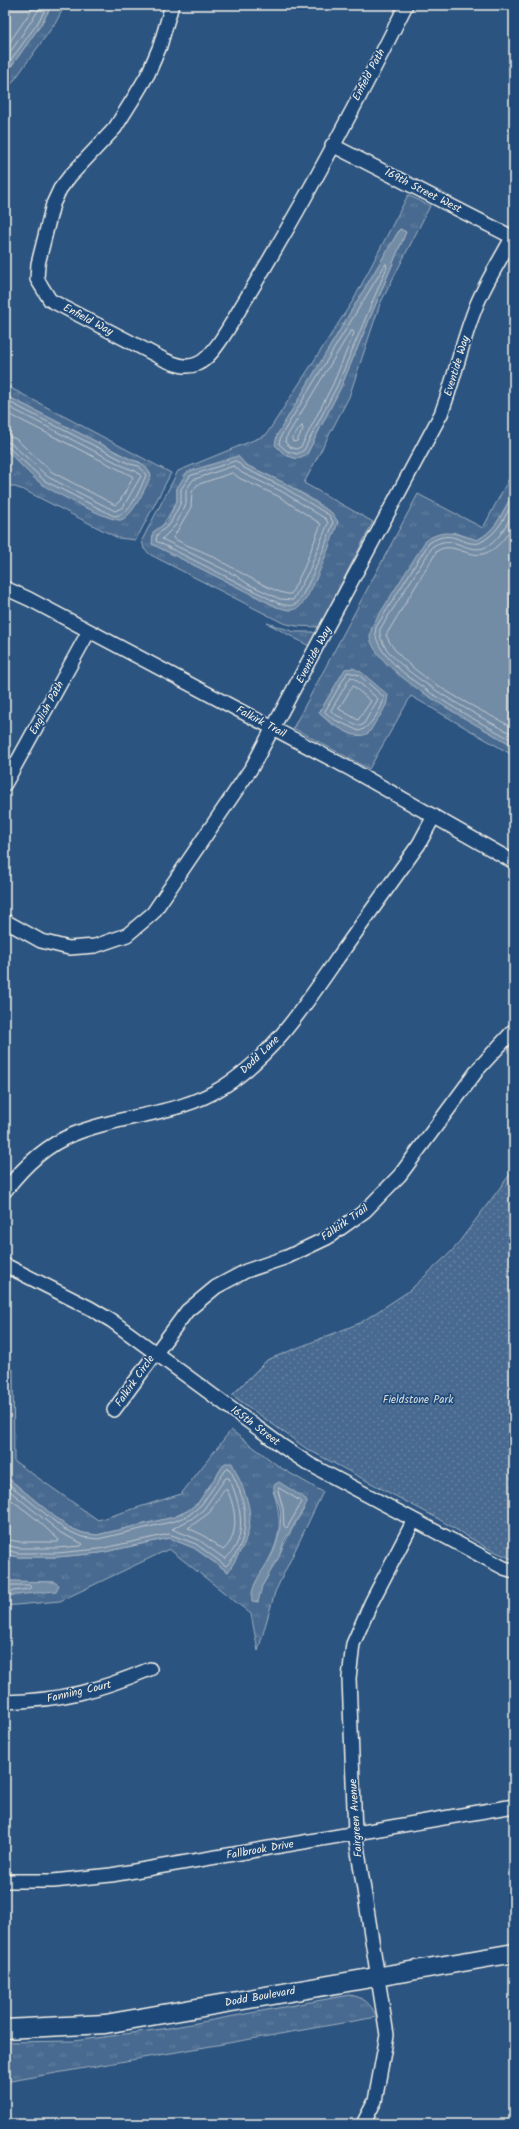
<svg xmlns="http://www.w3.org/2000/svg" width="519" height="2129" viewBox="0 0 519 2129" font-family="Kalam,sans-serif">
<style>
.grass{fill:url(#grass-tufts);stroke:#9eaebc;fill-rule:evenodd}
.park{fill:url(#park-dots);stroke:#9eaebc}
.water{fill:#738ca6;stroke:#a7b4c0}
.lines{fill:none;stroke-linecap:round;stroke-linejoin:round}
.shore{stroke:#c0c9ce;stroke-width:1}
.street-casing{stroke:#f4f1e8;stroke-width:16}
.secondary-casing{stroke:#f4f1e8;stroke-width:21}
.street{stroke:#1f4a7a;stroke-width:13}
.secondary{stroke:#1f4a7a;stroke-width:18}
.labels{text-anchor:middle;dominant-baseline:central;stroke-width:3.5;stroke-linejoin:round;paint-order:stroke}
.street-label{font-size:11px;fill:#f4f1e8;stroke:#1f4a7a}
.park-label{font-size:11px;fill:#dadddb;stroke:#1f4a7a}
</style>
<defs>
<pattern id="grass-tufts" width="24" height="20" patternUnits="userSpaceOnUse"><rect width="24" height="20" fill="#496b90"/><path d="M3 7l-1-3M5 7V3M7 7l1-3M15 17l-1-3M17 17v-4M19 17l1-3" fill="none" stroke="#6481a0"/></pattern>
<pattern id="park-dots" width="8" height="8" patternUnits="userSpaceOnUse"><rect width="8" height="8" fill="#496b90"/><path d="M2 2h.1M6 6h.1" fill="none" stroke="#6481a0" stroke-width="1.8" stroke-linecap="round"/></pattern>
</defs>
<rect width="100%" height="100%" fill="#2c5481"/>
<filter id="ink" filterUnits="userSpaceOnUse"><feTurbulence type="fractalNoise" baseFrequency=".025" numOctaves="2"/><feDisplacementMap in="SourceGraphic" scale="8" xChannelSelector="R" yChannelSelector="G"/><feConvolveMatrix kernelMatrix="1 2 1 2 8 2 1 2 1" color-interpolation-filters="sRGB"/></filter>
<g filter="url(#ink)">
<path class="grass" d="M52 5H65L56 22 5 93V75L40 26Z
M408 195 430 206 380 304 349 397 304 483 373 522 319 627 296 626 283 623 151 555 144 549 142 540 178 471 266 435 354 299ZM400 229 406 232 341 387 307 454 349 316ZM246 465C270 476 325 501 338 522L304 602 277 607 152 544 177 501V488Z
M5 385 171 473 136 540 118 538 24 490 5 484V449L43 485 133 509 151 475 140 462 132 460 5 395Z
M514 469V491L496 525 488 534 477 540 453 532 376 650C417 695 462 716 514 746V756L411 696 369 769 293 728 418 494 483 528ZM332 692 387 702 368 733 352 734 330 723 319 713Z
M267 623 295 632H313L315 634 309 646Z
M13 1369 14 1461 98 1520 181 1494 231 1430 281 1468 323 1492 275 1592 258 1651 251 1614 169 1549 60 1601 5 1606V1596L54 1582 5 1581V1554L18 1557H57L100 1553 169 1538 194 1548 228 1572 245 1543 225 1463 198 1503 187 1511 174 1517 97 1535 83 1533 66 1526 8 1478 5 1473V1383ZM273 1491 304 1509C288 1534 277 1561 262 1586L254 1587C274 1550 288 1533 273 1491Z
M349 1995C364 1997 370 2003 377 2017L5 2082V2042L74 2041 169 2028Z"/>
<path class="park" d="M514 1169V1560L487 1548 435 1517 307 1449 232 1395 267 1360 360 1323 409 1291 453 1250Z"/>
<path class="water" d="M5 5H52L40 26 5 75Z
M400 229 406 232 341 387 307 454 297 459 285 455 275 445 277 435Z
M5 395 132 460C142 462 146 466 151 475 146 487 133 516 121 520 111 522 53 492 43 485 29 475 17 460 5 449Z
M238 456 246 465 285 483 332 513 338 522C332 539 311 600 298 608 292 612 284 609 277 607L152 544 153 532 167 522 177 501V488L187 472Z
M514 491V746C481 727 379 676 370 638 370 635 371 630 372 626L426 540C446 528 456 534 477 540 497 530 504 510 514 491Z
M353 668 361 672 388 695C387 705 383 712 377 720 374 723 372 730 368 733 355 743 329 721 319 713L345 669Z
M225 1463H232C255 1513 258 1525 228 1572L194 1548 169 1538 100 1553 57 1557H18L5 1554V1473L8 1478 66 1526 83 1533 97 1535 174 1517 187 1511 198 1503Z
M279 1482 306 1499 307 1503 284 1541 279 1557 262 1586 258 1602 252 1601C249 1583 269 1565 275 1548 279 1536 282 1522 280 1509 278 1500 273 1494 274 1485Z
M5 1581 54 1582 59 1585 56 1591 5 1596Z"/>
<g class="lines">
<path class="shore" d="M5 49 35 5
M5 60 42 5
M5 68 37 24 48 5
M386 264 387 267 337 386 304 450 297 454 287 451 279 444 281 436Z
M351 331H353L354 333 333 384 301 447 296 449 290 447 285 442 286 438Z
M5 400 130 464 139 466 146 475C140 489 131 515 114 516L45 481 9 448 5 446
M5 405 127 468 136 471 141 476 123 507 115 511 48 477 12 444 5 441
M5 412 132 476 133 478 120 501 115 505 52 472 16 439 5 435
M302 426 303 429 297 441 293 442 292 439Z
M236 461 244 468 283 487 329 515 333 522C331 533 304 599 296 604 291 607 284 605 278 603L156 541 157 535 170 524 181 502V489L190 476Z
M234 466 242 473 281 491 326 519 328 523 309 571 293 600 280 599 248 584 235 575 162 539 175 526 186 504V490L193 480Z
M233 473 239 478 278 496 321 524 304 568 291 594C277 596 225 563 210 555 198 549 184 545 173 538L191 507 192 492 197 485Z
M514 500C504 518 498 534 479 543 459 546 454 527 429 543L376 627C367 667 484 724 514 741
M514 510C507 524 496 549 477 549 459 548 452 535 433 546L380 629C374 664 487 720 514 735
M514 523C507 537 492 558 473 554 461 552 449 543 437 551L386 635C401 673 479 709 514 728
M348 672 359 675 384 697C383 708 370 728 359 731L333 719 325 712Z
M351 677 356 680 378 699 363 725 359 726 336 715 331 711Z
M353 686 371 701 358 720 339 709Z
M226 1478H229C240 1502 250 1539 225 1559L199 1540 172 1529 191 1519 203 1510Z
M5 1481 64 1529 82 1537 98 1539 175 1521 189 1515 201 1505 228 1467C232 1472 234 1478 237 1484 249 1511 249 1544 226 1566L196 1544 169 1534 99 1549 57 1553H18L5 1550
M5 1487 61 1533 83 1544 81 1546 56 1548H19L5 1545
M279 1488 302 1502 287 1528 284 1526 283 1508 278 1491Z
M224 1490H227C236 1507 240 1537 223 1550L203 1535 188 1528 209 1513Z
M5 1495 35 1518 59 1540 58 1542H20L5 1539
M5 1585H29L31 1587 29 1589 5 1592"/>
<g class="street-casing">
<path id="street" d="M172 5 160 46 148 74 135 96 115 128 70 176 60 189 53 204 38 264 37 279 50 300 165 360C175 364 186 369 197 364 214 358 234 318 244 302 302 207 356 106 406 5
M332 145 514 238
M5 588 29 599 352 770 514 862
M5 784 89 631
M5 921 41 941 69 948 95 946 127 935 153 913 252 767 441 414C455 378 462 340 477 304 487 280 502 257 514 234
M5 1191C23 1167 46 1145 74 1134 122 1114 178 1116 223 1087 272 1056 303 1008 335 962 363 922 391 883 419 844L434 816
M5 1265 90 1308 112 1321 282 1446 309 1464 504 1568 514 1571
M114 1410 187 1311 216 1287 246 1271 287 1257 327 1238 365 1211 400 1175 479 1068 514 1030
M5 1702C62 1700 98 1691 150 1669
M5 1881H53L111 1875 514 1806
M363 2124 375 2101 387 2035 355 1833 349 1678 353 1644 371 1603 414 1520"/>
</g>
<g class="secondary-casing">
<path id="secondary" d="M5 2029 105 2024 514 1953"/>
</g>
<use href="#street" class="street"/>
<use href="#secondary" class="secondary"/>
</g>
</g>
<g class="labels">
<g class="street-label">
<text transform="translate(369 75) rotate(-62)">Enfield Path</text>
<text transform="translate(423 191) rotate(27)">169th Street West</text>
<text transform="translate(88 320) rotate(28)">Enfield Way</text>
<text transform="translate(457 366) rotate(-73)">Eventide Way</text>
<text transform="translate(314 655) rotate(-62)">Eventide Way</text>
<text transform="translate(47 708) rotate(-61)">English Path</text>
<text transform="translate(261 722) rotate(28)">Falkirk Trail</text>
<text transform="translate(260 1055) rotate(-44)">Dodd Lane</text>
<text transform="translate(345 1223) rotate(-35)">Falkirk Trail</text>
<text transform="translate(135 1381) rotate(-55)">Falkirk Circle</text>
<text transform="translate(255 1426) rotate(37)">165th Street</text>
<text transform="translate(79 1692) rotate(-13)">Fanning Court</text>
<text transform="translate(356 1818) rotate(-94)">Fairgreen Avenue</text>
<text transform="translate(260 1850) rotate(-10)">Fallbrook Drive</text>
<text transform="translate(260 1997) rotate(-10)">Dodd Boulevard</text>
</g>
<g class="park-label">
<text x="418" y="1400">Fieldstone Park</text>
</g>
</g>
<rect width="519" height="2129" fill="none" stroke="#1f4a7a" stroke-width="20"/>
<rect x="10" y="10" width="499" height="2109" fill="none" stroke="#f4f1e8" stroke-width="1.5" filter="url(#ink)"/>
</svg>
